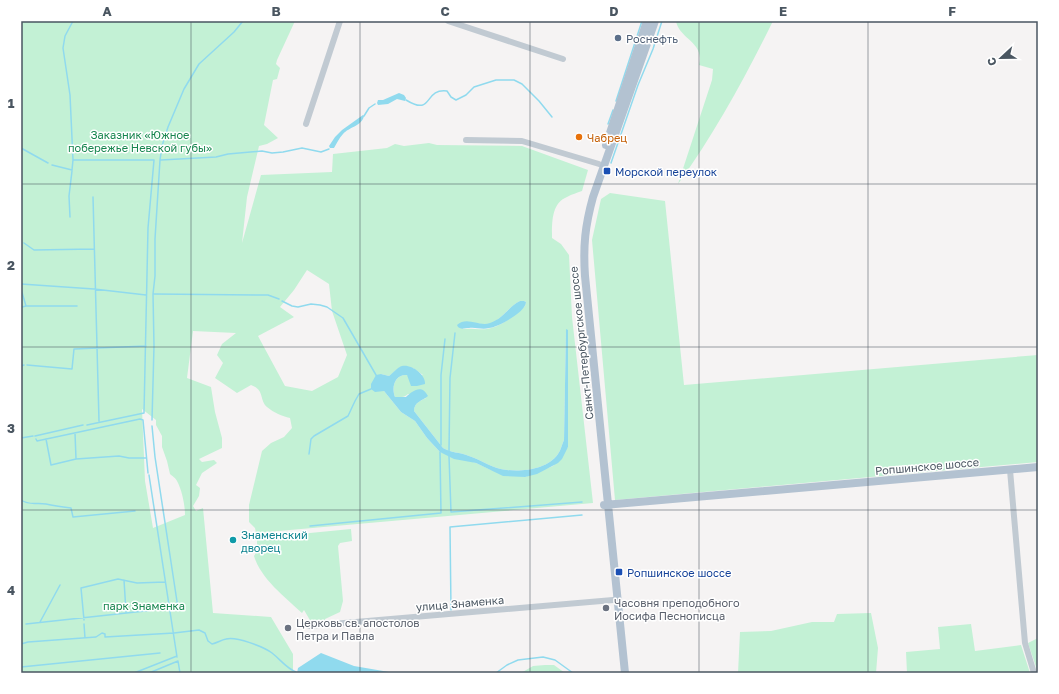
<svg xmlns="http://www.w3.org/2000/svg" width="1059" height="694" viewBox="0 0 1059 694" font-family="'Golos Text',sans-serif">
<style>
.green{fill:#c3f1d5;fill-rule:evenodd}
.water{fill:#90daee}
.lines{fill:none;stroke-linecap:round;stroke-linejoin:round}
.stream{stroke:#90daee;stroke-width:1.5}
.minor{stroke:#c1cad2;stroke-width:6}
.major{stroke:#b3c2d1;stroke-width:8}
.grid{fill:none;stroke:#4a5661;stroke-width:1;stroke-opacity:0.55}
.service-dot{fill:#5c6f8a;stroke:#fff;stroke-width:1.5}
.food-dot{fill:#e8710a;stroke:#fff;stroke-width:1.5}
.transit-dot{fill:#1a4fb4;stroke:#fff;stroke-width:1.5}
.culture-dot{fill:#0f9aa8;stroke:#fff;stroke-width:1.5}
.worship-dot{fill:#6b7280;stroke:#fff;stroke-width:1.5}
.labels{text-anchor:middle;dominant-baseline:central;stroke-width:3;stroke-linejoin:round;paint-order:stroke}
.service-label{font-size:11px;fill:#4e5e75;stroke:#fff;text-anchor:start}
.park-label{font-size:11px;fill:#17864f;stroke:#fff}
.food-label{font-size:11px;fill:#c56008;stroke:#fff;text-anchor:start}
.transit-label{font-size:11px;fill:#164399;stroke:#fff;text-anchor:start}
.street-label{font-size:11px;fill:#4a5661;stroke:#fff}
.culture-label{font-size:11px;fill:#0d838f;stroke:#fff;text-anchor:start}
.worship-label{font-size:11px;fill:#5b616d;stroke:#fff;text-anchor:start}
.neatline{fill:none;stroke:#4a5661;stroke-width:1.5}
.grid-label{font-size:13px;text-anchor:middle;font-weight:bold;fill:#4a5661}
</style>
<rect width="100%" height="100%" fill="#f5f3f3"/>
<path class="green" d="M21 21H295L277 60 276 64 280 68 277 79 273 80 264 125 278 138 267 144 259 146 247 197 242 243 261 175 332 172 333 154 387 148 395 144 404 146 429 143 437 145 522 146 588 170 582 191C577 193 572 194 567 197 551 203 552 224 552 238L561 244 569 255 572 317 593 503 256 533 255 528 249 522V505L262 451 271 443 284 437 292 428 290 418C282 416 274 413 267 407 259 400 265 390 251 385L237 393 215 378 223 363 217 355 222 344 236 333 193 331 187 378 211 387 215 412 222 438V448L199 459 202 462 214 460 217 463 202 473 196 485 200 488 199 496 193 506 196 511 203 508 213 613 271 617 293 654V673H21ZM307 270 329 284 332 311 347 355 338 377 312 391 285 386 258 336 294 317 280 307 294 290ZM520 301H524L526 302 525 306C514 315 503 326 487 329 479 330 471 328 462 329L470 322C476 323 483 325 489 324 502 320 509 306 520 301ZM566 330 568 447 553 466 525 477 491 470 476 463 440 452 427 438 415 421 401 412 384 391H380L381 374 389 376 400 367 413 368 423 375 409 377 407 375C395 374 391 387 395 397 401 397 404 398 408 394L426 398C420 401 414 403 414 411L443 448C451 453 460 452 469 456 482 460 493 469 507 470 523 472 548 469 558 454 561 450 562 444 564 440ZM142 409 156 420V425L162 436V447L167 461 170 474C172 476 176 478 177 481 182 490 185 505 185 515L153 528 145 481Z
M676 21H773C745 78 715 133 678 184L712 80 713 69 699 65C705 42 679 39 676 21Z
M610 193 665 201 684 385 1038 355V462L615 500 592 240 601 199Z
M351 529 352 541 340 543 338 546 343 601 340 612 325 619V626L321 628 314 627 304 610 302 613C285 597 261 579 254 556L257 551V540L288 539 286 537 279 536Z
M871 613 878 648 876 673H738L740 632 771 631 812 622H834L837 614Z
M971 624 975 651 1021 645 1030 673H907L906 652 940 649 938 627Z
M1038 638V673L1028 643Z
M545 665H554L565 673H521L533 666Z"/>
<path class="water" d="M399 93 404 95 406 98 405 101 397 99 388 104 378 105 377 103 378 100H383Z
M363 115 364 116C362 126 349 127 343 134 339 138 337 143 334 148H330L329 146 335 137 342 130Z
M520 301H524L526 302C526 312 498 327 489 328 482 330 476 327 469 328 464 328 462 330 458 327L457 325C467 316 479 327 490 323 503 319 509 306 520 301Z
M566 329 568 330V447L562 459 558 463 537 474 525 477 503 476 476 463 454 459 440 452 427 438 415 421 401 412 384 391 375 392 371 389V384L376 375 381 374 389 376C393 373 398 367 402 366 412 364 426 375 425 384L417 386H411L407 375C395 374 391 387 395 397H406C413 390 422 384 428 396 422 401 414 402 414 411L443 448C451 453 460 452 469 456 482 460 493 469 507 470 523 472 548 469 558 454 561 450 562 444 564 440Z
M321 653 354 666 389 672 417 673H297L298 668Z"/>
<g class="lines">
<path class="stream" d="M406 100C434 117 423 88 447 91L451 97 456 100 466 95 474 87 496 80H514L522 84 539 101 552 117
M616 101 642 21
M364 116 369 108 375 104
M608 124 613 110
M21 148 48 163
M73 160 70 95 63 48 65 36 73 21
M161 160 216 157 228 154 262 151 272 153 283 152 302 148 321 152 329 149
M611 163 638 85 653 49 662 21
M52 165 72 170 73 160H154L148 228 144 413 87 425
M93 197 99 421
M70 217 69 196 72 171
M24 243 34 250 94 249
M21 284 94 289 146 295
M21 289 26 306 22 307
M154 294 268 295 279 299
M282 301 292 306 298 307 311 304 320 305 327 307 343 318 376 375
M26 306H77
M27 365 72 369 74 349 146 346
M21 366 24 365
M152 420 154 346 153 294 155 276V239L160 160 162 146 168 127 184 89 199 64 234 32 243 21
M152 426 155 457 178 608
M75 433 76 459
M35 436 83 425
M21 438 33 436
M36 439 37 441 140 419 143 420 148 473
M46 439 51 465 76 459 119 456 129 458H146
M441 445V375L445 339
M449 451 450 378 455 333
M309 454 311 439 314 436 348 416 355 401 359 394 371 389
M449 456 451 512 582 502
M149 475 177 657
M21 500C30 506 36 502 46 504 54 506 62 507 71 508L73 517 135 511
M310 526 441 513 440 452
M124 580 126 612
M451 610 450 527 582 515
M84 620 81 588 118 579 137 583 165 582
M40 622 60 585
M26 624 154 610
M84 624 85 638
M21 644 28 642 96 637 102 633 105 634V637L174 633 199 630 205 633 208 641 212 644C217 643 221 640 226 639 236 636 264 647 272 653 281 660 286 668 296 672
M178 661 180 673
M21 667 160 653
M134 673 177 656
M149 673 178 661
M496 673 507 665 518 660 543 657 555 660 573 673"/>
<path class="minor" d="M448 21 563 59
M306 124 340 21
M466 140 522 141 599 164
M1010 470 1025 643 1034 673
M309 626 613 600"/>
<path class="major" d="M606 145 647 21
M604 505 1038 467
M625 673 585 276C583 246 585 226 593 197L655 21"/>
</g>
<path class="grid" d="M191 21V673M360 21V673M530 21V673M699 21V673M868 21V673M21 184H1038M21 347H1038M21 510H1038"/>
<circle class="service-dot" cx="618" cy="38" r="4"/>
<circle class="food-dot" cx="579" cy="137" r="4"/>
<g class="transit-dot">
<rect x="603" y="167" width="8" height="8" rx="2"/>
<rect x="615" y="568" width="8" height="8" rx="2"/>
</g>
<circle class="culture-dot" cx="233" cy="540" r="4"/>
<g class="worship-dot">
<circle cx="606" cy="608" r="4"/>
<circle cx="288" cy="628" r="4"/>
</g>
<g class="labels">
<g class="service-label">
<text x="626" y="38">Роснефть</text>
</g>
<g class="park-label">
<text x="140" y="134">Заказник «Южное<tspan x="140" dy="13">побережье Невской губы»</tspan></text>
<text x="144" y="605">парк Знаменка</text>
</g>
<g class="food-label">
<text x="587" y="137">Чабрец</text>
</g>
<g class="transit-label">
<text x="615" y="171">Морской переулок</text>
<text x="627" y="572">Ропшинское шоссе</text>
</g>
<g class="street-label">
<text transform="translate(581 343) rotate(-96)">Санкт-Петербургское шоссе</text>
<text transform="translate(927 466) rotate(-5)">Ропшинское шоссе</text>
<text transform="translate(460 603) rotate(-5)">улица Знаменка</text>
</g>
<g class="culture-label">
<text x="241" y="534">Знаменский<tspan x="241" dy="13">дворец</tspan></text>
</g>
<g class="worship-label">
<text x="614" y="602">Часовня преподобного<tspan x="614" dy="13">Иосифа Песнописца</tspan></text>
<text x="296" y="622">Церковь св. апостолов<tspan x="296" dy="13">Петра и Павла</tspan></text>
</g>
</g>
<rect width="1059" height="694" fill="none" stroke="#ffffff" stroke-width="44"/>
<g transform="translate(1001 58) rotate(248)" stroke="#ffffff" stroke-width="3" paint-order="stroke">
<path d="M0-3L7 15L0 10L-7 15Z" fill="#4a5661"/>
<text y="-6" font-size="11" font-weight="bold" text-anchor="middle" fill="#4a5661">С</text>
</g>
<rect x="22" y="22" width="1015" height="650" class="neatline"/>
<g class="grid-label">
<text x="107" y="16">A</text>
<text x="276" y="16">B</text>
<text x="445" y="16">C</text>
<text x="614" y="16">D</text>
<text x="783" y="16">E</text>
<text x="952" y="16">F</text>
<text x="11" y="108">1</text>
<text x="11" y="270">2</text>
<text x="11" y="433">3</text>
<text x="11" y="595">4</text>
</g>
</svg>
